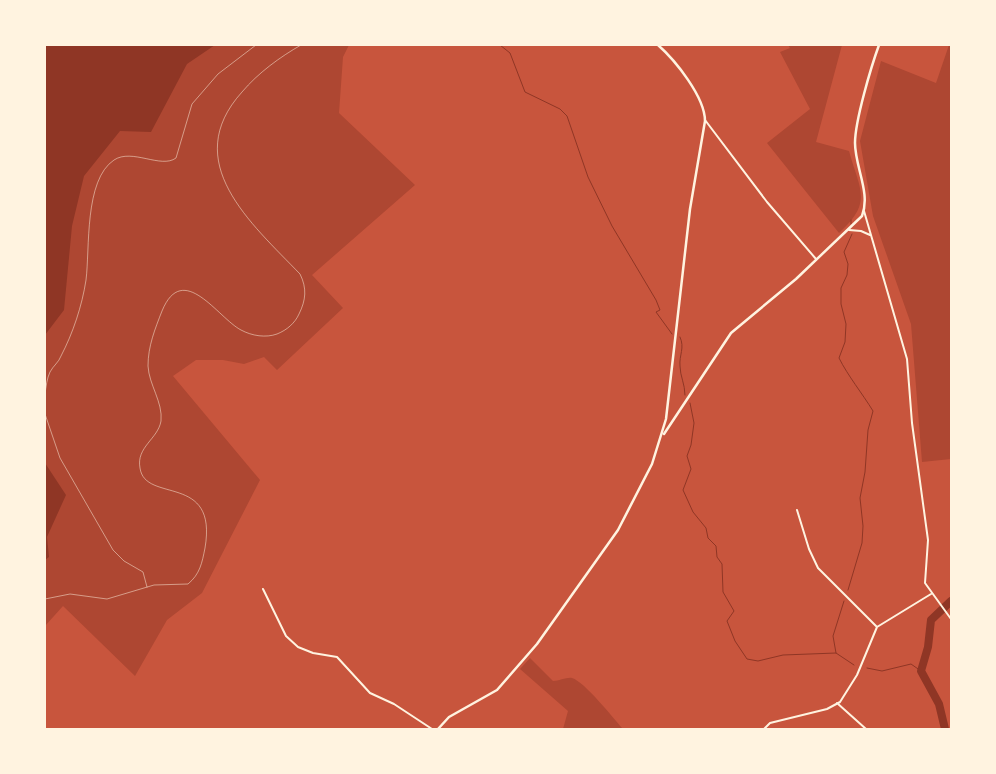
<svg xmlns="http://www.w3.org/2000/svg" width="996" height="774" viewBox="0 0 996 774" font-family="'Fira Sans',sans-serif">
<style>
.green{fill:#ae4732}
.water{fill:#8f3625}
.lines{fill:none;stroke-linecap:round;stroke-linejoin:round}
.stream{stroke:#8f3625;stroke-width:1}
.river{stroke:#8f3625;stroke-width:8}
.path{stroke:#fff3e0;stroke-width:0.5}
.minor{stroke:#fff3e0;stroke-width:2}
.tertiary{stroke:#fff3e0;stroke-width:2.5}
</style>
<rect width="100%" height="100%" fill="#c8553d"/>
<path class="green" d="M45 45H349L343 57 339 113 415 185 312 275 343 308 277 370 264 357 244 364 223 360H196L173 376 260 480 202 593 167 620 135 676 63 606 45 626Z
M788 45H842L816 142 849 151C860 191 873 202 839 233L767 143 810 109 780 52 790 48Z
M949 45H951V459L922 462 911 324 873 216 860 141 881 61 936 83Z
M530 658 553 681C559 681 567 677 572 678 585 682 613 718 623 729H563L568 711 520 669Z"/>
<path class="water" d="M45 45H215L187 64 151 132 120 131 84 176 72 226 64 310 45 335Z
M45 463 66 495 47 537 49 557 45 560Z"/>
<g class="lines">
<path class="stream" d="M500 45 510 53 525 92 560 109 567 116 588 177 612 226 656 300 660 310 656 312 672 334
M851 220V224
M680 337C685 348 679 355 680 366 680 376 685 384 685 395
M690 403 694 423 691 445 687 456 691 469 683 490 693 512 706 528 708 538 716 546 717 557 722 564 723 592 734 611 727 621 735 641 747 659 758 661 783 655 836 653 854 665
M848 590 862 543 863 526 860 498 865 472 868 430 873 411C862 393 848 376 839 358L845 342 846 324 841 304V288L847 275 848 264 844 252 852 234
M836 653 833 636 844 601
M867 668 882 671 911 664 921 671"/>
<path class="river" d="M945 729 939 704 921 671 928 647 931 620 951 601"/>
<path class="path" d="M45 394C46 387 47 378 50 372 53 366 59 362 61 356 73 333 82 306 86 280 90 249 84 180 114 160 132 148 161 169 176 158L192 104 218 74 256 45
M45 414 60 458 113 550 124 561 143 572 147 587
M45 599 70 594 107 599 154 585 188 584C200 574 202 563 205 548 218 472 145 504 140 468 136 447 158 439 161 421 163 402 149 385 148 366 148 346 155 329 162 311 183 260 218 318 241 330 252 336 266 338 277 334 287 330 295 323 299 314 306 300 307 288 300 274 251 223 179 162 242 92 258 73 280 57 301 45"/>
<path class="minor" d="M705 120 767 202 816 259
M864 211 907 359 912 423 928 540 925 583 951 619
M849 230 861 231 870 235
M797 510 809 549 818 568 877 627
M263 589 286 636 298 647 313 653 337 657 370 693 394 704 432 729
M837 703 866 729
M764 729 770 723 827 709 840 702 857 675 877 627 931 594"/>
<path class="tertiary" d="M664 434 731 333 796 279 862 216C871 193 855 167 855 143 855 121 871 67 879 45
M438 729 449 717 497 690 537 644 618 530 652 464 666 419 690 209 705 121C705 97 675 60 658 45"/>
</g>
<rect width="996" height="774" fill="none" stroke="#fff3e0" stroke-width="92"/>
</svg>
